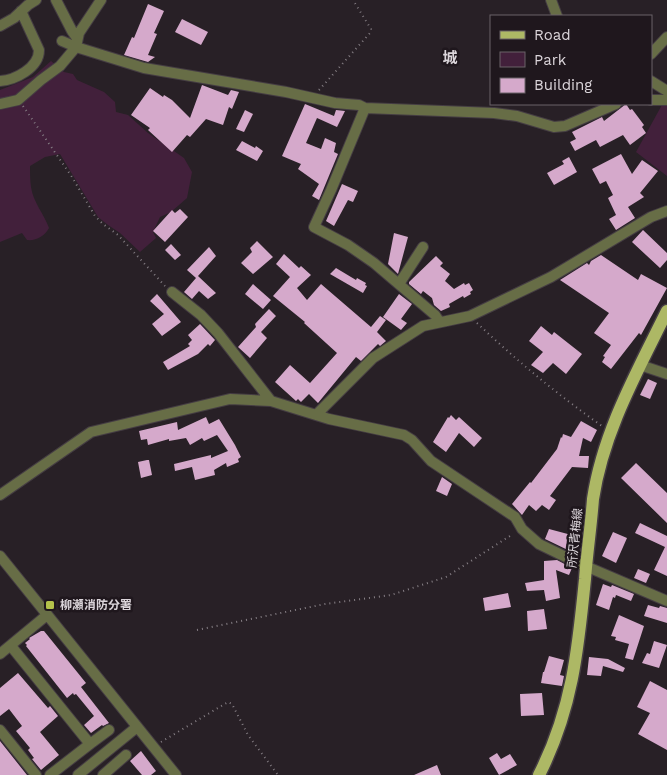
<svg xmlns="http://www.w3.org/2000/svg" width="667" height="775" viewBox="0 0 667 775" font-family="'Work Sans','Noto Sans JP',sans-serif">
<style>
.green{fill:#42203b}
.building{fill:#d5a9cb}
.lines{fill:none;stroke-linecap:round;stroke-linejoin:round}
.minor-casing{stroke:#453d43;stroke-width:12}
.major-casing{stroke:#453d43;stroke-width:15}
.path{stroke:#867f85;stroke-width:2;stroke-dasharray:1 4;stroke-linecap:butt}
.minor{stroke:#676d46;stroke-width:10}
.major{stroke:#adb865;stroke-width:12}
.poi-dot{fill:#b4c24a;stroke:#1f171d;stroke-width:2}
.labels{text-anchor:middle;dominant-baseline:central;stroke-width:5;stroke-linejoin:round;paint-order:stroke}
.street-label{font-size:12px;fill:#dbd5da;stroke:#1f171d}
.poi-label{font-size:12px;font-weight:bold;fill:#dbd5da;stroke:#1f171d;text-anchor:start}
.quarter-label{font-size:15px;font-weight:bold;fill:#dbd5da;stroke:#1f171d}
</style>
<rect width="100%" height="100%" fill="#282026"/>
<path class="green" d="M51 61 64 72 73 74 77 80 104 92 115 102 116 112 128 115 148 133 184 158 192 172 187 198 171 212 160 217 153 232 156 238 140 252 120 233 108 225 98 217 60 154 45 157 30 166C30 173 30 180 31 187 33 202 44 214 49 228 45 236 36 241 27 240L22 233 0 242V90L33 77Z
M663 103H667V176L636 152Z"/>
<path class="building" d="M148 4 164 11 154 33 157 34 148 55 155 57 148 62 124 55 132 37 134 38Z
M182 19 208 32 201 45 175 32Z
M202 85 228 95 231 90 239 92 232 109 229 107 223 125 206 119 190 137 187 135 172 152 148 130 150 128 131 115 150 88 163 97 164 95 172 100 190 118Z
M305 104 334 116 336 110 345 111 337 127 317 118 306 143 321 149 325 138 336 143 334 152 338 154 319 200 312 196 319 184 298 169 301 164 282 156Z
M626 104 630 110 632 109 644 125 642 127 646 133 630 145 623 135 600 147 596 140 575 151 570 142 576 139 572 132 602 117 604 121Z
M245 110 253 114 244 132 236 129Z
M242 141 255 148 256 146 263 151 257 161 236 150Z
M621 154 632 174 642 160 658 171 640 193 644 197 628 207 635 218 616 230 609 219 616 215 608 198 613 195 606 181 600 184 592 169Z
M569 157 577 172 554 185 547 173 564 164 562 161Z
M342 184 358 191 353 202 348 200 334 226 326 221Z
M180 209 188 217 165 242 153 231 172 210 175 213Z
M643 230 667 253V260L660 268 632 242Z
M394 233 408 237 398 274 388 264Z
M257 241 273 257 253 274 241 263 252 252 250 248Z
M171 244 181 255 175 260 165 250Z
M209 247 216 256 198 276 216 293 208 299 199 291 192 299 184 292 196 278 187 270Z
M284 254 299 268 301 266 311 275 297 288 307 300 321 284 371 327 380 316 386 320 377 332 386 341 380 346 378 344 361 361 356 357 318 403 309 394 301 402 298 399 296 401 275 382 290 365 310 383 337 353 304 323 305 322 273 296 290 277 276 264Z
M601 255 638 280 641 274 667 288 641 335 639 333 611 369 602 362 605 357 603 356 611 345 594 333 609 313 560 280 587 263 589 265 591 261Z
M436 256 443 263 440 266 450 274 445 281 454 289 464 283 465 285 469 283 473 290 470 292 471 294 464 298 463 296 449 304 450 307 441 311 434 305 432 298 423 291 421 294 409 284V282Z
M336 268 356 280 357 278 366 283 365 285 367 286 363 293 330 274Z
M253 284 271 300 263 309 245 294Z
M157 294 181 322 162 336 152 324 164 314 150 301Z
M399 294 412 304 401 319 407 323 401 330 383 317Z
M269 309 276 316 261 332 267 338 250 358 238 347 256 327 255 324Z
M200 324 215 340 210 346 208 344 198 354 168 370 163 362 190 346 188 344 192 340 188 335Z
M541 326 552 335 554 332 582 354 566 374 553 363 543 373 531 365 543 352 529 341Z
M648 379 657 383 650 399 640 395Z
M451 415 456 420 459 417 482 438 474 447 459 433 446 452 433 442 448 417 449 418Z
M206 417 209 424 219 419 235 445 241 457 238 459 239 462 227 467 226 463 214 470 215 475 195 480 192 467 175 471 174 464 211 455V458L228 451 217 435 204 441 202 438 190 445 186 438 169 441V439L148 445 147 439 141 440 139 431 177 422 178 430Z
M581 421 597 430 591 442 583 438 579 456H589L588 468 572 467 550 496 556 500 549 510 542 505 536 511 529 505 522 515 512 504 530 482 531 483 557 449 561 437 562 438 563 434 571 437Z
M147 460H149L152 475 141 478 138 462Z
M636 463 667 493V523L621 478Z
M442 477 452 484 447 496 436 491Z
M640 523 667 536V576L654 570 665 547 635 533Z
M549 529 579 537 576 545 574 544 572 552 545 539Z
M613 532 627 538 616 563 602 556Z
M557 560 572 568 569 575 556 570 560 598 546 601 544 590 527 591 525 583 544 580V561Z
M638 569 650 574 646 583 634 578Z
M603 584 611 587 612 585 634 594 631 601 616 595 615 598 613 597 609 610 596 605Z
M508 593 511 607 485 611 483 598Z
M648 605 659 608 660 606 667 608V623L644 616Z
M544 609 547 629 528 631 527 611Z
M619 615 644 626 633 660 625 658 629 644 615 640 616 637 611 636Z
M41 631H44L86 683 81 687 109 723 103 726 102 725 91 733 84 725 94 716 76 694 74 695 73 693 67 698 26 646 27 645 25 643 30 639 29 638Z
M654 641 667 645 659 668 642 663 647 653 650 654Z
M549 656 564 660 560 675 564 676 562 686 541 683 543 672H544Z
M589 657 608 659 625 668 623 672 603 666 601 676 587 675Z
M18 673 48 708 50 706 58 716 40 732 59 755 41 770 32 759 34 758 28 750 30 748 16 731 22 726 9 709 0 716V688Z
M650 681 667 690V750L638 734 650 713 637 707Z
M542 693 544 715 521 716 520 694Z
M0 741 27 775H0Z
M141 751 156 771 151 775H142L130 761Z
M497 753 501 759 510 754 517 765 499 775 489 758Z
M437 765 441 775H414Z"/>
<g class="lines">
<g class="minor-casing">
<path id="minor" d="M56 0 72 31 77 38
M551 0 557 16
M0 26 14 18 28 5 36 0
M62 41 76 47 79 33 101 0
M651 54 667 37
M0 81C15 80 39 68 39 50L21 11
M651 81 667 91
M651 100H667
M0 104 18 100 41 80 60 66 76 47 144 68 286 92 335 103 359 105 365 108 494 113 517 116 554 127 565 126 616 104
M365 108 331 190 314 227 348 245 374 263 435 315 439 321
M399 284 423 247
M172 292 201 315 218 333 271 401
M640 365 667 374
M316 415 373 358 423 326 470 316 551 277 651 217 667 211
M0 495 91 432 230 399 271 401 329 419 404 435 412 440 431 461 515 517 522 529 539 544 576 562 667 601
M0 556 176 775
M11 646 90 744 50 775
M0 654 47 615
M0 730 36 775
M90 744 109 730
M78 775 137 727
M103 775 126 755"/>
</g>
<g class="major-casing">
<path id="major" d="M539 775C572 710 578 651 585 579 587 552 591 526 593 499 603 432 637 372 667 311"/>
</g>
<path class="path" d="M319 90 370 33 371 29 353 0
M23 106 72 177 95 216 103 224 118 235 165 286
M477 323C516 360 558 395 602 426
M197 630 325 604 391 595 446 577 513 534
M161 742 228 702 232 704 248 735 278 775"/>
<use href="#minor" class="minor"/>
<use href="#major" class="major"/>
</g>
<rect class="poi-dot" x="45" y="600" width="10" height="10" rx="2.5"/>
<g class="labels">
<g class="street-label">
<text transform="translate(575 538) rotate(-84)">所沢青梅線</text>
</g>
<g class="poi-label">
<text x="60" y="605">柳瀬消防分署</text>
</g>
<g class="quarter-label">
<text x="450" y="58">城</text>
</g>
</g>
<rect x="490" y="15" width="162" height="90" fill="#1f171d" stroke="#6a6369"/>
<rect x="500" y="31" width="25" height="8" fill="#adb865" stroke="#6a6369"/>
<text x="534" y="40" font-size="15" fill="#dbd5da">Road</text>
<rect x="500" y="52" width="25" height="15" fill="#42203b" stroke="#6a6369"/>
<text x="534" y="65" font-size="15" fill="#dbd5da">Park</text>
<rect x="500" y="78" width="25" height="15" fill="#d5a9cb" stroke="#6a6369"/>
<text x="534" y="90" font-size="15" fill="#dbd5da">Building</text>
</svg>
